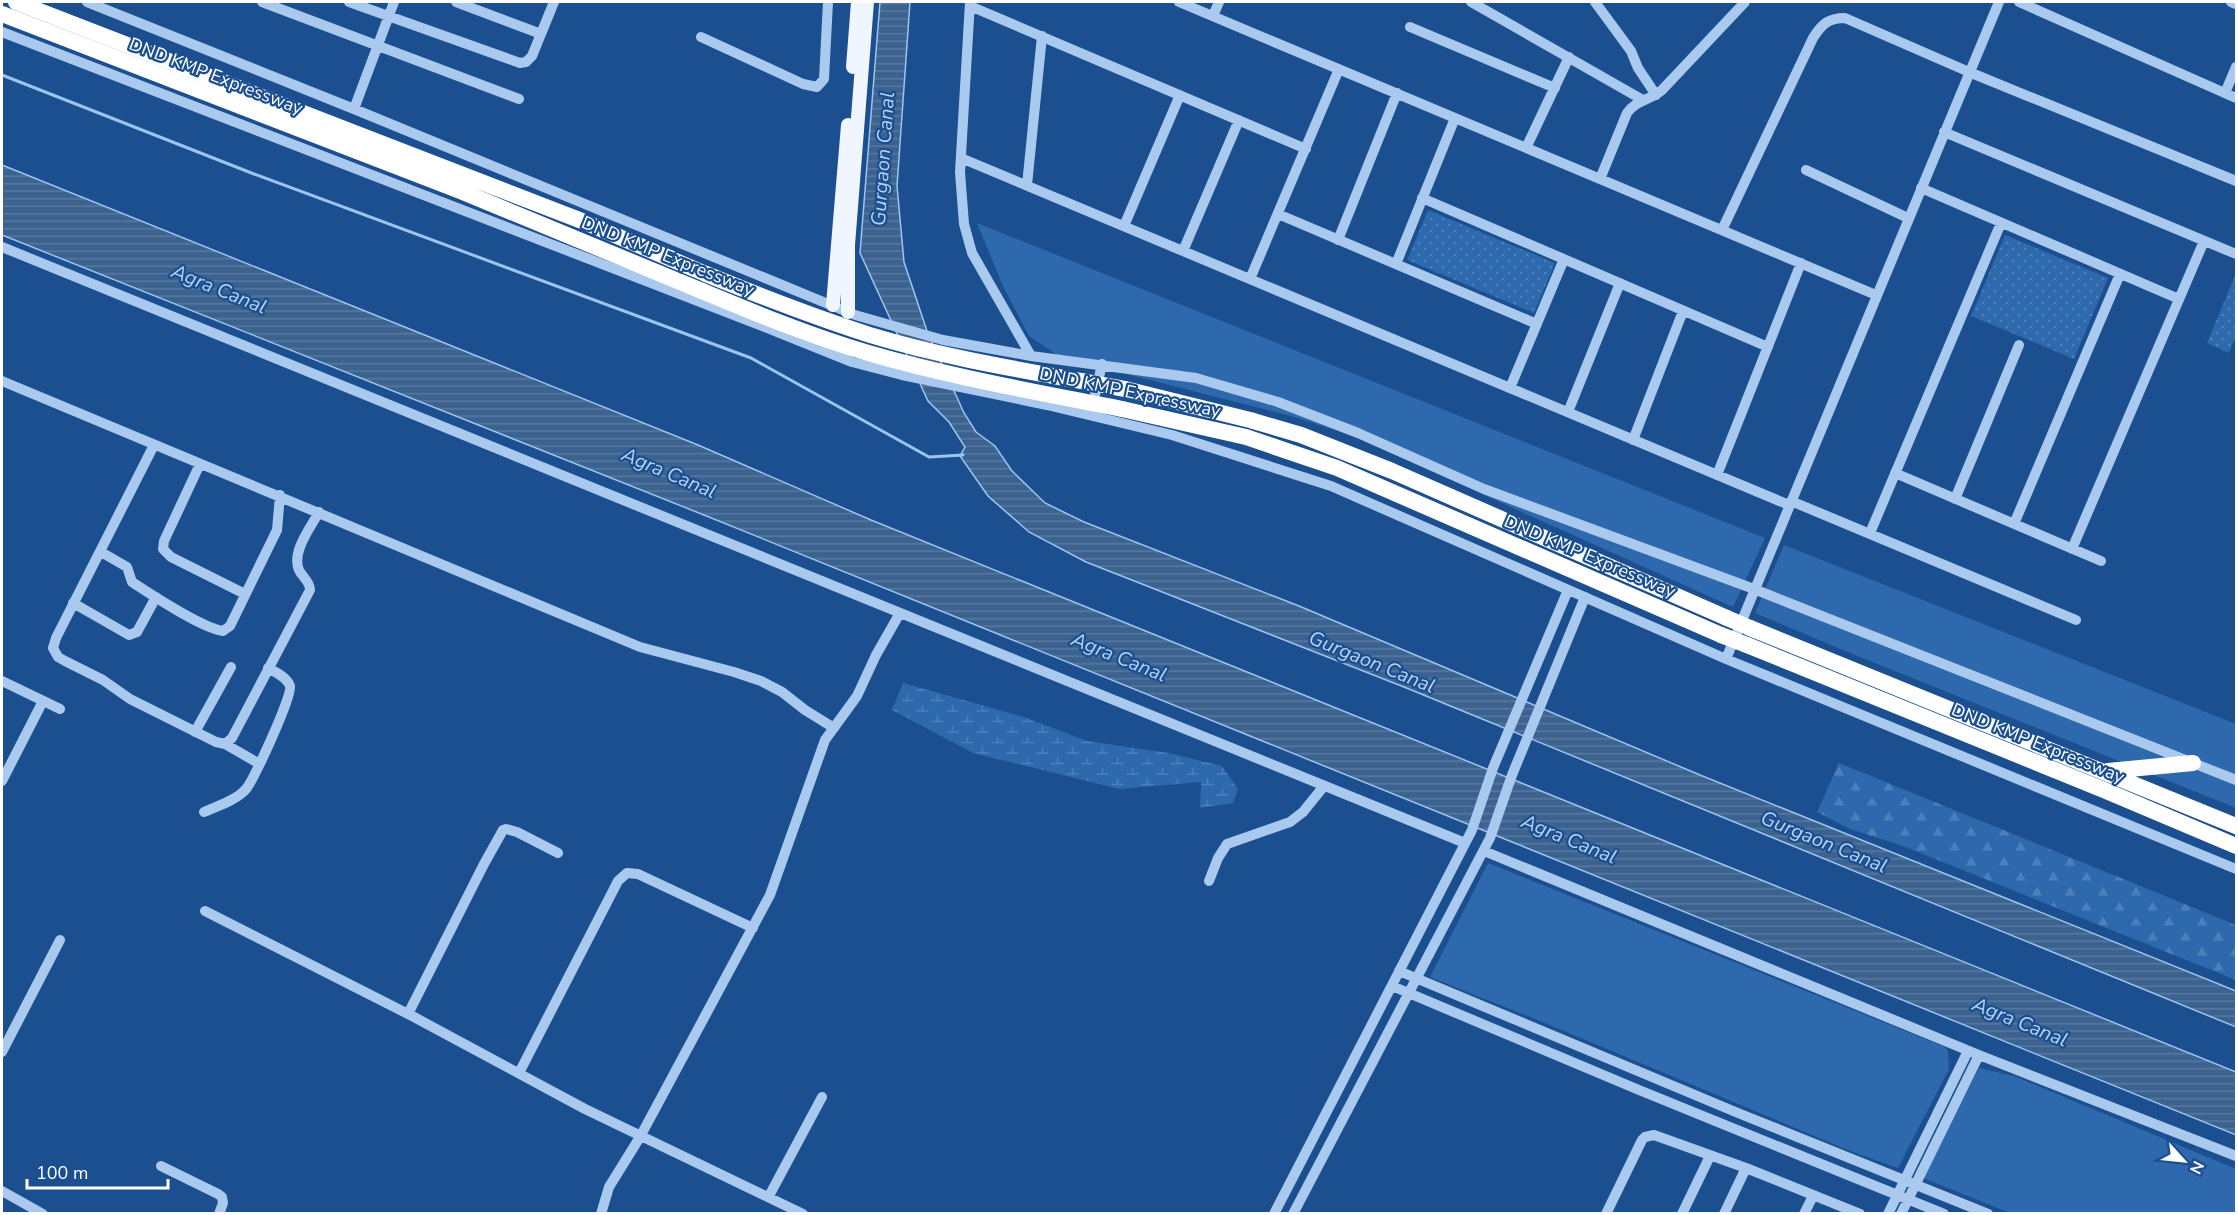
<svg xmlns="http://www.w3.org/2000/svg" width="2238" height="1215" viewBox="0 0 2238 1215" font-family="'Nunito Sans',sans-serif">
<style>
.grass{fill:#2e69ad}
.forest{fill:url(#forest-firs)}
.wetland{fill:url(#wetland-marsh)}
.park{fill:url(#park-dots)}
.water{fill:url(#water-rules);stroke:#9cc4f0;stroke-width:1.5}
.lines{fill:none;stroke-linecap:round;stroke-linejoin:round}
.stream{stroke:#9cc4f0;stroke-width:3}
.minor{stroke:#a9c9ee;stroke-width:10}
.major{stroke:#f0f6ff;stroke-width:14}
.highway{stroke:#fff;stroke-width:16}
.highway-bridge{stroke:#fff;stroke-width:16}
.labels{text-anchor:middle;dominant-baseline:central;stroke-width:4.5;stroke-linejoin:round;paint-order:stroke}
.street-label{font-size:18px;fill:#fff;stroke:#1b4f8f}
.water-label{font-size:20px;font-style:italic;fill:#b5d3f5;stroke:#1b4f8f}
</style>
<defs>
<pattern id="forest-firs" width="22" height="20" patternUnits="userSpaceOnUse" patternTransform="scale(1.5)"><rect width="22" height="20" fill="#2e69ad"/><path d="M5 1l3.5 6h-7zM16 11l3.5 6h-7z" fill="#4d80b9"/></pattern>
<pattern id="wetland-marsh" width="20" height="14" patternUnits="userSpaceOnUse" patternTransform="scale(1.5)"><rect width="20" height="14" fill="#2e69ad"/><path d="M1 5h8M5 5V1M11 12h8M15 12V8" fill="none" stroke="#4d80b9"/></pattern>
<pattern id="park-dots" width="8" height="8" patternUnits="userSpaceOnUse" patternTransform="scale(1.5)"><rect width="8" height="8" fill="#2e69ad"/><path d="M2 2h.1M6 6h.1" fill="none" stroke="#4d80b9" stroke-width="1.8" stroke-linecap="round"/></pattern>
<pattern id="water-rules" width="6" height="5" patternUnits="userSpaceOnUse" patternTransform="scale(1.5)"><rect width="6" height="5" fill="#3c6290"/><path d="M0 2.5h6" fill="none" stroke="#597aa1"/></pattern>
</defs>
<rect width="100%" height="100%" fill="#1b4f8f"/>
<path class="grass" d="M977 223 1765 538 1733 607 1353 436 1294 417 1060 357 1029 336 1002 284Z
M1784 545 2236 724V808L1855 655 1755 613Z
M1488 863 1945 1047 1948 1052 1949 1069 1898 1168 1850 1151 1545 1023 1430 977Z
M1979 1068 2014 1076 2236 1169V1213H2010L1923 1178Z"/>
<path class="forest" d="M1839 763 2236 925V980L1903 846 1850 829 1817 812Z"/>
<path class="wetland" d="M903 683 1024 717 1087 741 1169 753 1222 766 1238 789 1233 803 1200 808 1201 782 1119 789 973 753 892 710Z"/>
<path class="park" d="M1428 210 1555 263 1534 313 1407 260Z
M2005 235 2108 278 2074 359 1971 316Z
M2236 273V335L2229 353 2207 343Z"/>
<path class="water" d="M880 2H910L897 186 904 262 927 331 964 413 976 432 995 446 1012 471 1045 503 1084 522 1299 606 1700 775 2236 991V1027L1404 687 1086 562 1029 532 988 496 960 456 965 447 949 422 928 401 860 253Z
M2 165 698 445 871 520 2236 1072V1135L704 515 2 235Z"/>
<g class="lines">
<path class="stream" d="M2 75 254 174 751 358 929 457 963 455"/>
<path class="minor" d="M87 2 354 109 855 315 943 340 1031 356 1196 378 1278 402 1358 433 1484 489 1754 589 2236 780
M262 2 519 99
M349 2 520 63 526 62 532 56 554 2
M456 2 541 34
M970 2 960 172 964 224 972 253 1031 356
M1179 2 1876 295
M1471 2 1643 100
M1595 2 1631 51 1638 68 1656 95
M2019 2 2236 98
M2231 2 2236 4
M970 6 1306 149
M1213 16 1219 2
M1410 27 1555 88
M2 32 765 327 852 362 902 375 1047 405 1172 435 1331 486 1726 659 2236 869
M701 37 803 84 817 87 824 79 828 2
M2225 93 2236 67
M354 109 394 2
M1944 132 2236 254
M1526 148 1569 57
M961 158 1789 505
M1806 170 1908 218
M1600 179 1627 113C1636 100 1651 100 1662 90L1745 2
M1027 185 1042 36
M1921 188 2179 299
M1422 198 1768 347
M1278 214 1537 324
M1124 226 1180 95
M1722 230 1813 38C1822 24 1828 18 1845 18L1969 72 2236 181
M1338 240 1397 93
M2 247 1465 843
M1183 251 1239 120
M1396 264 1455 118
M1250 279 1339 69
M2 381 640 647 734 672 761 681 782 692 805 710 834 728
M1510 388 1564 259
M1092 408 1102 364
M1568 412 1620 283
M1633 440 1683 311
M154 445 56 638 53 648 58 657 65 661 103 680 130 699 216 742 225 744 232 738 310 590C310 581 302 577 299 570 291 552 311 527 319 512
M200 464 164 541 163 549 171 557 245 594
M1895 473 2101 561
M1717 475 1801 263
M1955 499 2019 345
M1791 501 2076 620
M2014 524 2120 274
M1870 533 2001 223
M2072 549 2204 241
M101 552 127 567 132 582 135 584C155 597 202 628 223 631L230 626 277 530 280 495
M73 603 129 635 137 632 156 597
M1726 659 1999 2
M2 681 60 709
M195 732 231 667
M225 744 258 763
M2 781 43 701
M204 812C217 806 237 800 246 789 254 779 293 695 290 686 287 677 275 672 268 668
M1484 851 1979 1055 2236 1156
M1209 881 1218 858 1227 844 1290 822 1303 812 1324 786
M205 911 414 1017 585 1109 803 1214
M1399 971 1738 1113 1988 1214
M1392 986 1639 1090 1944 1214
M408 1014 484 864 503 830 506 829 517 832 558 853
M2 1052 60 940
M519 1073 618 881 627 873 638 874 753 928
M161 1166 218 1194 222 1197 223 1203 219 1214
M2 1191 43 1214
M769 1196 822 1097
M601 1214 609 1187 640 1137 770 895 825 740 857 696 876 655 900 613
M1274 1214 1472 830 1493 768 1568 590
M1293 1214 1490 838 1512 775 1585 597
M1606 1214 1642 1140 1645 1137 1654 1135 1746 1168 1860 1214
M1682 1214 1710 1156
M1724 1214 1746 1168
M1804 1214 1813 1196
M1888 1214 1968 1051
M1901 1214 1979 1055"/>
<path class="major" d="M853 67 858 2
M833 305 848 125
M848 312V245L867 2"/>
<path class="highway" d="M16 2 582 221 706 274
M2 14 463 192 702 291
M1125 389 1250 420 1301 435 1392 471 1727 618
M1122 409 1246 437 1337 468 1721 635
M1750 628 2236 826
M1747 645 2104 790 2236 846
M2108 771 2193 763"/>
<path class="highway-bridge" d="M706 274C760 296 814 317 870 335 952 360 1040 373 1125 389
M702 291C757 314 811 336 868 353 951 377 1037 392 1122 409
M1727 618 1750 628
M1721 635 1747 645"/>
</g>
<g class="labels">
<g class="street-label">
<text transform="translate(216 76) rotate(21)">DND KMP Expressway</text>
<text transform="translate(668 256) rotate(22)">DND KMP Expressway</text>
<text transform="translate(1130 392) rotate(12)">DND KMP Expressway</text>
<text transform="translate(1590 556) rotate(23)">DND KMP Expressway</text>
<text transform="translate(2038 743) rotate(22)">DND KMP Expressway</text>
</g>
<g class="water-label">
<text transform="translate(883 159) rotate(-86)">Gurgaon Canal</text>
<text transform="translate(219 289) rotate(22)">Agra Canal</text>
<text transform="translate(669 473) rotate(23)">Agra Canal</text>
<text transform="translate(1119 657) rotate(22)">Agra Canal</text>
<text transform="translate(1372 662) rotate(22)">Gurgaon Canal</text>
<text transform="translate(1569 839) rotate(22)">Agra Canal</text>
<text transform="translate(1824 842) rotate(22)">Gurgaon Canal</text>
<text transform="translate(2020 1022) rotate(22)">Agra Canal</text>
</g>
</g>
<rect width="2238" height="1215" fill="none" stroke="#ffffff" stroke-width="6"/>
<g transform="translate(2184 1161) rotate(117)" stroke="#1b4f8f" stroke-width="4.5" paint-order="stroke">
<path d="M0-4.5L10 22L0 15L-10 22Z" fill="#ffffff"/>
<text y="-9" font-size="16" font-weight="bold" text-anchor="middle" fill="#ffffff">N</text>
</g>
<path d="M27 1179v9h141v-9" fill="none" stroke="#ffffff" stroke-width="3"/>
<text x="36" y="1179" font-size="18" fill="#ffffff" stroke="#1b4f8f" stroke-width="4.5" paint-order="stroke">100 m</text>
</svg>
